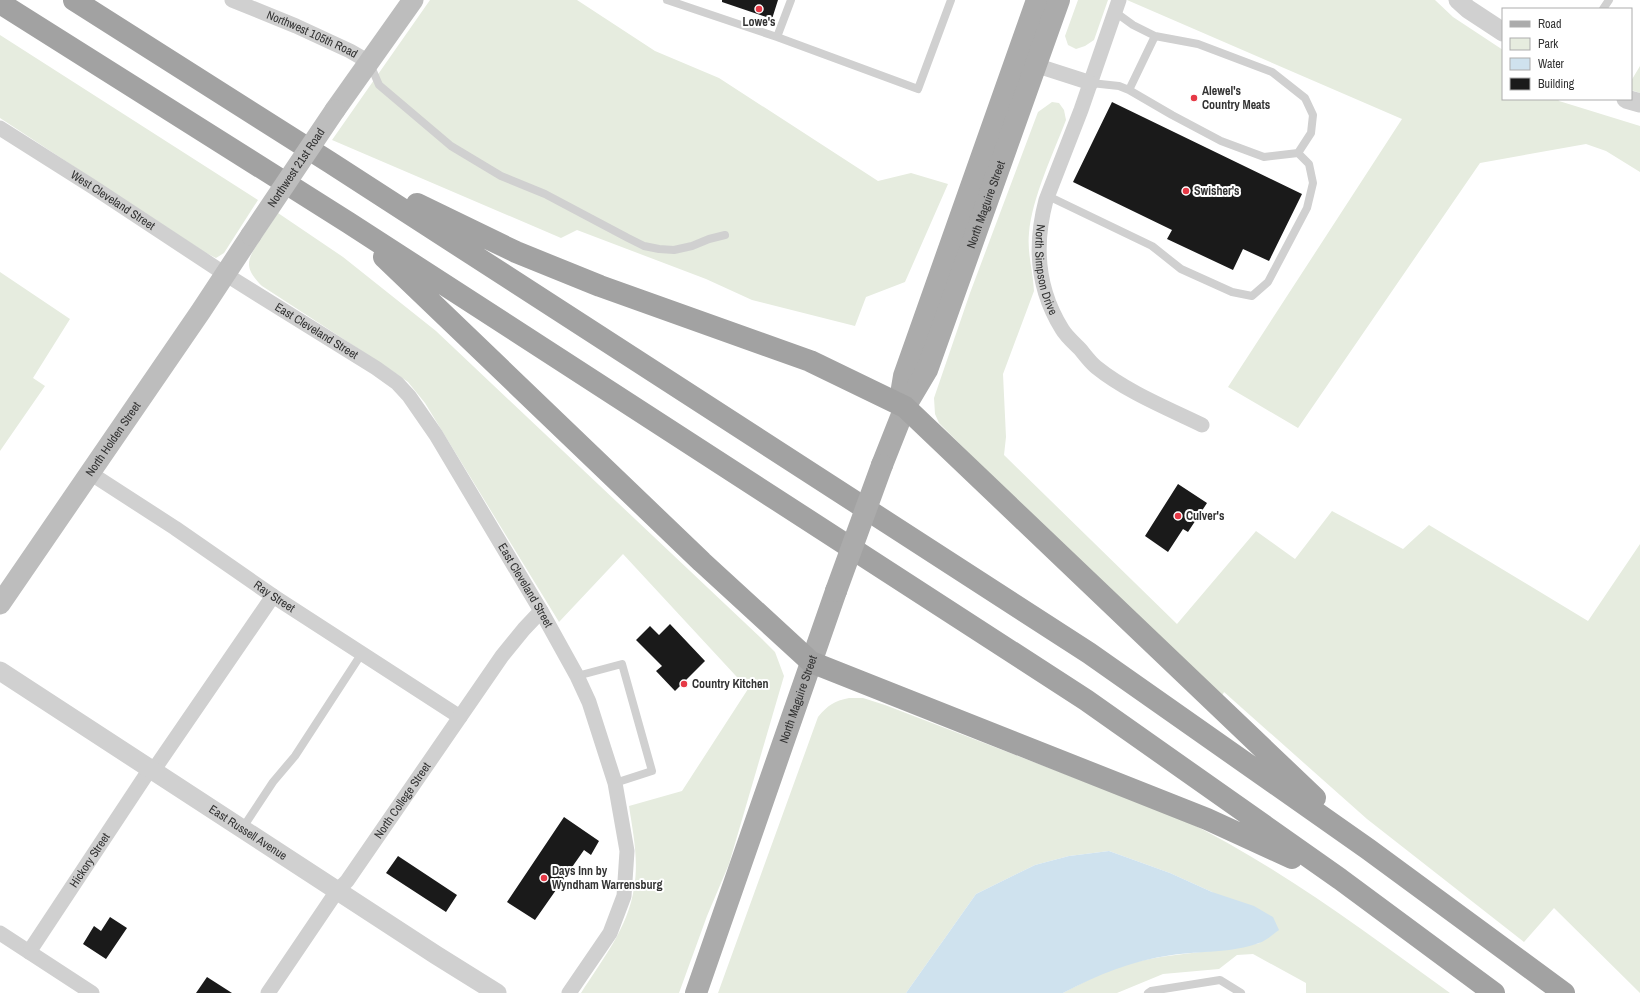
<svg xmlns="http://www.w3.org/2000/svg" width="1640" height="993" viewBox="0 0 1640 993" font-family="'Archivo Narrow',sans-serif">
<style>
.green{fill:#e6ecdf}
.water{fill:#cfe2ee}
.building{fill:#1a1a1a}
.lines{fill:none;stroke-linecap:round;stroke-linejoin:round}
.service{stroke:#d0d0d0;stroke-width:8}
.minor{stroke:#d0d0d0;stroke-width:15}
.tertiary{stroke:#d0d0d0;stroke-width:19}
.secondary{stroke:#bdbdbd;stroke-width:21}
.primary{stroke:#ababab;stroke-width:22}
.trunk{stroke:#a2a2a2;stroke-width:22}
.secondary-bridge{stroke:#bdbdbd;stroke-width:21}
.primary-bridge{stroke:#ababab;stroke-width:22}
.poi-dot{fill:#e63946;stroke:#fff;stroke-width:1.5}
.labels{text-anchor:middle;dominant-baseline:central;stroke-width:4;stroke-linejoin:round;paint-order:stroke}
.poi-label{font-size:12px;font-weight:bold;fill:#333;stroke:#fff;text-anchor:start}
.street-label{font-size:12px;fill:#333;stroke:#fff}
</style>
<rect width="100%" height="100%" fill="#fff"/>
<path class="green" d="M430 0H577L655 51 719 78 878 181 911 173 948 184 905 282 866 297 855 326 752 300 706 279 577 230 561 238 332 140Z
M1078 0H1108L1094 40 1085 46 1076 49 1068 45 1065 36Z
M1127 0H1435L1453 17 1503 50V99H1558L1559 101 1640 126V172L1606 151 1586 144 1480 163 1298 428 1228 387 1402 119Z
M0 35 258 200 224 253 216 258 206 253 0 118Z
M1640 66V93L1631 90V81Z
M1052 102 1059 103 1064 110 1066 120C1053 154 1032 198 1029 233 1027 253 1033 271 1034 291L1003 374 1006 437 1004 455 1177 624 1256 531 1295 559 1332 511 1403 549 1429 525 1588 621 1640 544V993L1554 908 1524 942 1367 819 1224 692 1221 698 1062 547 939 423 935 414 934 398 970 293 1038 112Z
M278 213 343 257 436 331 762 639 775 652 784 676 729 864 707 916 679 993H581C602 960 628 928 634 888 639 860 633 833 629 806L682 791 748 689 623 554 559 622 425 403 408 382 388 368 262 286C243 267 247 260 260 240 266 231 272 222 278 213Z
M0 272 70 319 33 378 45 386 0 451Z
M849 698H863L885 705 1182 819C1278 866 1364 931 1450 993H1306V983L1253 954 1237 955 1219 969 1163 974 1117 993H1063C1084 982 1106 970 1128 964 1171 952 1217 953 1260 943L1212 892 1170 873 1109 851 1069 856 1035 865 976 894 906 993H718L818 717C828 705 834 701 849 698Z"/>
<path class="water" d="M1109 851 1170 873 1212 892 1254 906 1273 917 1279 930C1273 934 1266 941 1259 943 1232 953 1200 951 1172 955 1131 961 1099 974 1063 993H906L976 894 1035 865 1069 856Z"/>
<path class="building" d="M722 0H778L772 19 722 2Z
M1112 102 1302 194 1269 261 1243 249 1233 270 1167 239 1172 230 1073 182Z
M1178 484 1207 503 1188 532 1183 529 1168 552 1145 536Z
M670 624 705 661 675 691 656 671 662 666 636 640 650 626 659 635Z
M564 817 599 841 591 855 584 850 535 920 507 902Z
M398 856 457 895 446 912 386 873Z
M110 917 127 928 106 959 83 944 94 926 101 931Z
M207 977 232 993H196Z"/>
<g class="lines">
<path class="service" d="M667 0 777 37 918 89 951 0
M1603 9 1609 0
M777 37 791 0
M370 64 379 85 451 146 501 176 545 194 628 238 644 246 659 249 674 250 692 246 709 239 725 235
M1091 83 1119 86 1129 90 1172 115 1221 141 1264 157 1298 153 1311 133 1313 115 1305 98 1272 72 1198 44 1155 36 1133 25 1115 12
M1129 90 1155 36
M1048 196 1152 246 1181 269 1232 292 1252 296 1268 282 1307 208 1313 183 1309 164 1298 153
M577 676 622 664 652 771 615 783
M242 829 273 782 295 756 362 653
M1148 993 1151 991 1220 980 1241 993"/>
<g class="minor">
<path id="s1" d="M232 0 296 26 350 51 369 62"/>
<path id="s2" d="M1119 0 1081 110 1046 200C1034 245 1037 289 1062 329 1066 336 1074 343 1080 349 1085 355 1090 362 1096 367 1127 392 1167 408 1202 425"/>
<path d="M1035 65 1091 83"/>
<path id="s3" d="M0 128 93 187 225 274 376 368 397 383 409 396 436 435 541 611 577 676 589 702 615 783 627 851 624 896 610 933 569 993"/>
<path id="s4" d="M90 473 175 528 273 596 460 717"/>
<path d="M153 771 273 596"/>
<path d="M0 933 92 993"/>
<path id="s5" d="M29 952 150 769"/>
<path id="s6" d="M268 993 337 891 347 881 502 656 524 629 541 611"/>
</g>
<g class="tertiary">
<path d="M1458 0 1468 9 1503 32"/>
<path d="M1626 99 1640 103"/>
<path id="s7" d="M0 671 436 955 497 993"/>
</g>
<g class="secondary">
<path d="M335 110 413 0"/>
<path id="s8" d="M0 604 201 311 251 235"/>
</g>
<g class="primary">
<path d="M905 407 902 388 904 376 1037 0"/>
<path id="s9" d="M882 465 905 407 927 370 1059 0"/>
<path id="s10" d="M696 993 836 591"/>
</g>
<path class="trunk" d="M74 0 331 163 1089 653 1368 849 1564 993
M0 3 349 223 1086 700 1340 879 1494 993
M417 204 516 252 600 286 810 361 905 407 1315 798
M384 257 702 562 811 662 1207 819 1292 858"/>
<path class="secondary-bridge" id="s11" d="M251 235 335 110"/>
<path class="primary-bridge" d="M836 591 882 465"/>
</g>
<g class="poi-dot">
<circle cx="759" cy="9" r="4"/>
<circle cx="1194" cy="98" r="4"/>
<circle cx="1186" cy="191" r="4"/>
<circle cx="1178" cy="516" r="4"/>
<circle cx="684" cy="684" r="4"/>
<circle cx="544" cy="878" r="4"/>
</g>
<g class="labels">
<g class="poi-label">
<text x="759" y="22" text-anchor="middle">Lowe's</text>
<text x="1202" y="91">Alewel's<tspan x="1202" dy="14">Country Meats</tspan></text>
<text x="1194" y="191">Swisher's</text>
<text x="1186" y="516">Culver's</text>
<text x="692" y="684">Country Kitchen</text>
<text x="552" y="871">Days Inn by<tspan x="552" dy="14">Wyndham Warrensburg</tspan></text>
</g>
<g class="street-label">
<text stroke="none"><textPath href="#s1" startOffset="87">Northwest 105th Road</textPath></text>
<text stroke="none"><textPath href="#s11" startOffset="81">Northwest 21st Road</textPath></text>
<text stroke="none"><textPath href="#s3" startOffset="134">West Cleveland Street</textPath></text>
<text stroke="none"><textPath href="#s9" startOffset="281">North Maguire Street</textPath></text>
<text stroke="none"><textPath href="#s2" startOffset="284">North Simpson Drive</textPath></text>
<text stroke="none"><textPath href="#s3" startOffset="376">East Cleveland Street</textPath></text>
<text stroke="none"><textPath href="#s8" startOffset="200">North Holden Street</textPath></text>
<text stroke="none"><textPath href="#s3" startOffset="712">East Cleveland Street</textPath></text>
<text stroke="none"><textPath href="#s4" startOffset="222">Ray Street</textPath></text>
<text stroke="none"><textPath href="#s10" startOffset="311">North Maguire Street</textPath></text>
<text stroke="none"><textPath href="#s6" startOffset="235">North College Street</textPath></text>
<text stroke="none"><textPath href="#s7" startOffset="296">East Russell Avenue</textPath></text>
<text stroke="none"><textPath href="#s5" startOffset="110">Hickory Street</textPath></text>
</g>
</g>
<rect x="1502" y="8" width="130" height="92" fill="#ffffff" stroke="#adadad"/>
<rect x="1510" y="21" width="20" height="6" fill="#ababab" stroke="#adadad"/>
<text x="1538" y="28" font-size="12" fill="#333333">Road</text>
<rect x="1510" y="38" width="20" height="12" fill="#e6ecdf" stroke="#adadad"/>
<text x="1538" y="48" font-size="12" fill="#333333">Park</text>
<rect x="1510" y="58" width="20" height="12" fill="#cfe2ee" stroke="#adadad"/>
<text x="1538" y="68" font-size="12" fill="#333333">Water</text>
<rect x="1510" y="78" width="20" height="12" fill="#1a1a1a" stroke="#adadad"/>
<text x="1538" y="88" font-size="12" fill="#333333">Building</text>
</svg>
